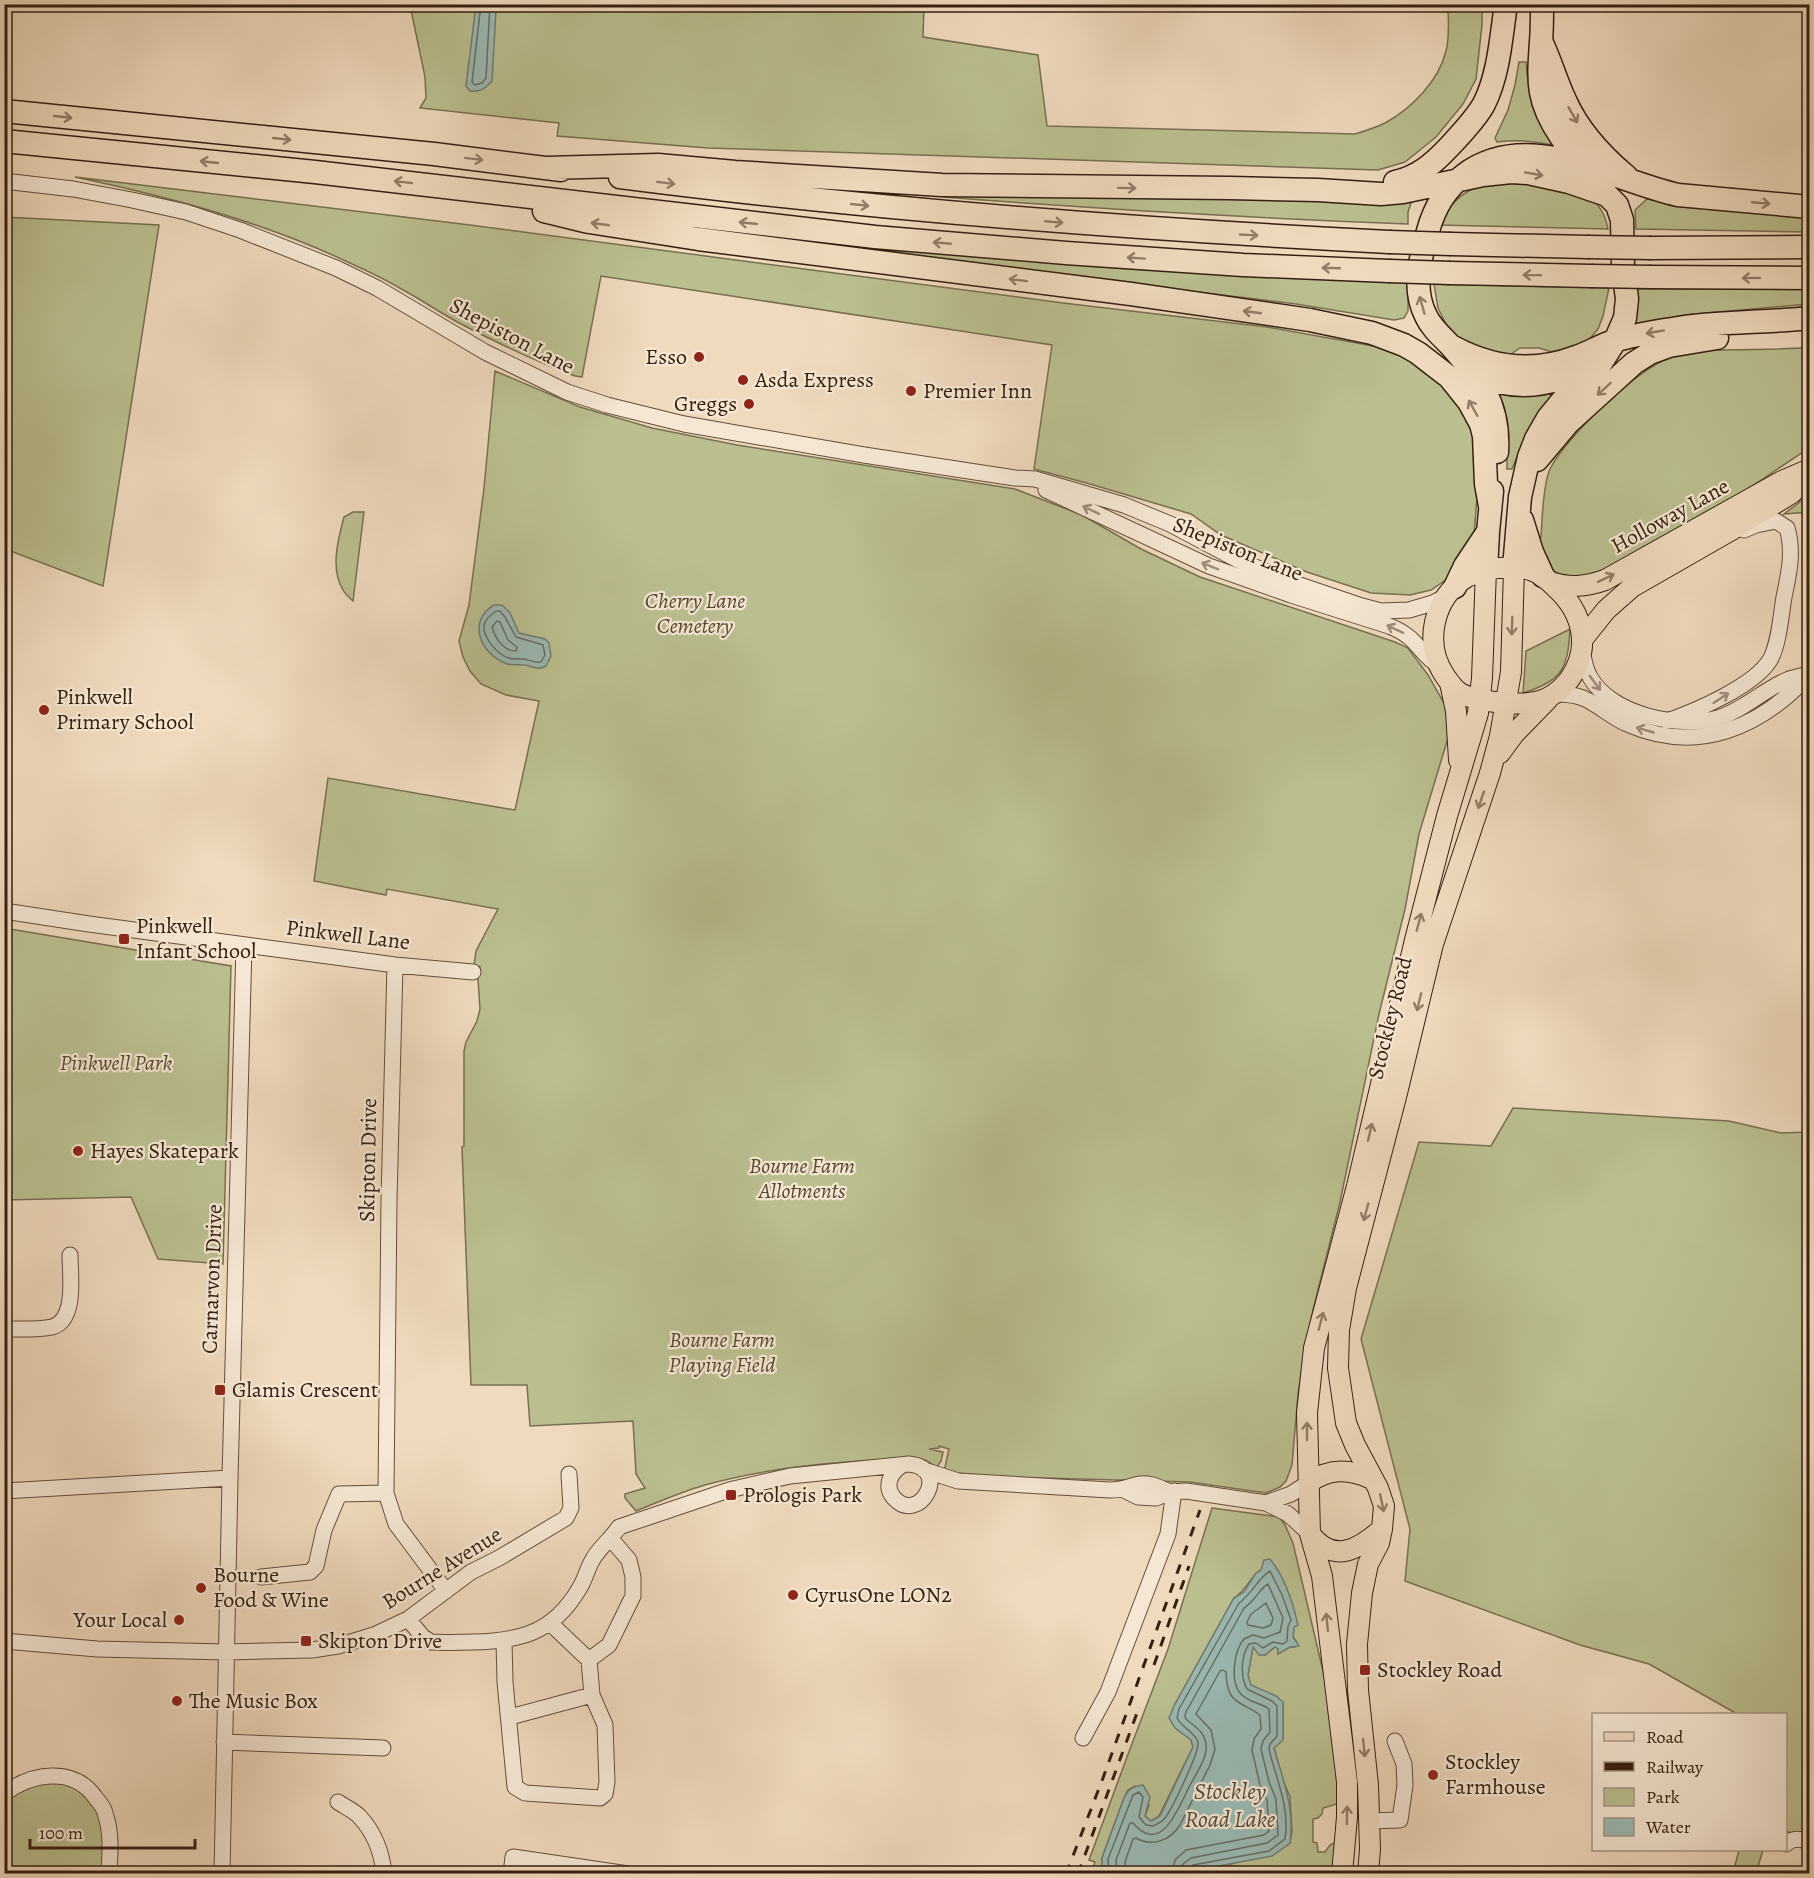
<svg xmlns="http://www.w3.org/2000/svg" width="1814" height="1878" viewBox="0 0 1814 1878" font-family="Alegreya,serif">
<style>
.green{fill:#bbbf90;stroke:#787050;stroke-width:1.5}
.water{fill:#9abab4;stroke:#727c72;stroke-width:1.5}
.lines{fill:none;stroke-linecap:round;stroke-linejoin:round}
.shore{stroke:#686d62;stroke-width:1.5}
.minor-casing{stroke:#644e3b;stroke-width:17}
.major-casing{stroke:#352010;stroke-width:22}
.highway-casing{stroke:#352010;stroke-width:25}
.minor{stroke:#f5e7d4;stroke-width:15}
.major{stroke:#efdabd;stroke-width:20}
.highway{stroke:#efdabd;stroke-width:22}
.rail{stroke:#352010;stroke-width:3;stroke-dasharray:10 10;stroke-linecap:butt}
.highway-bridge-casing{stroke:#352010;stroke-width:25;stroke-linecap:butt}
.highway-bridge{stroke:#efdabd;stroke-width:22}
.oneway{stroke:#927d66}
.oneway2{stroke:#9f8d7c}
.poi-dot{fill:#8f2418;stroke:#f5e7d4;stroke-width:2}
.labels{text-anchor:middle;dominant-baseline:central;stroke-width:4.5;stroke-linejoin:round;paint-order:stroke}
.street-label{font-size:22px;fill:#352010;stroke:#f5e7d4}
.poi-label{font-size:22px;fill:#352010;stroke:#f5e7d4;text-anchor:start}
.park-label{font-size:22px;font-style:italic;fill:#564830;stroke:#f5e7d4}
.water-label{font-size:24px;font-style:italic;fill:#534e41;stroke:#f5e7d4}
</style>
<rect width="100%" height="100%" fill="#efdabd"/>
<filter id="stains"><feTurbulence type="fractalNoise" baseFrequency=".00333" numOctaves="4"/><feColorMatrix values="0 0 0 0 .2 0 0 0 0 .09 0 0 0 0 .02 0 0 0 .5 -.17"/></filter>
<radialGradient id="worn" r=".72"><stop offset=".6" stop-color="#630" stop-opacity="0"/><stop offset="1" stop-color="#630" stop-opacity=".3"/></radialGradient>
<path class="green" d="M410 5H924L923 37 1038 55 1047 126 1355 134C1365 131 1375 128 1385 123 1411 109 1439 81 1446 51 1450 36 1448 19 1448 5H1482V25L1476 79 1463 104 1436 137 1405 162 1378 170 708 148 557 136 559 123 420 108 426 98 425 77Z
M1519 62H1526C1528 97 1536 114 1553 145 1534 141 1517 139 1497 142L1495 138 1508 110 1515 85Z
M75 177 470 225 1063 303 1267 327 1401 351 1414 359 1464 405 1472 421 1479 471 1474 536 1453 575 1431 590 1410 595 1371 593 1307 572 1221 535 1191 514 1090 484 1034 469 1052 345 601 276 582 377 575 376C535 361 497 343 459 323 441 313 423 301 405 291 388 281 370 272 352 264 264 222 170 197 75 177Z
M1510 178 1590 197C1601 207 1605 215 1608 229L1437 225C1457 191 1473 186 1510 178Z
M944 188 1413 197 1408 212V224C1252 218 1098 209 943 197Z
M1647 199 1694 206 1809 215V232L1636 229 1635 210Z
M4 217 159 225 103 586 5 549Z
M843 243 1057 262 1408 283V311L1404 318 1394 320 1296 304 1056 275 842 246Z
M1434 284 1609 288 1603 316 1598 329 1587 342 1555 353 1539 348H1520L1511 354 1495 353 1472 346 1458 337 1446 324 1438 308Z
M1637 289H1809V304L1685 315 1631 326Z
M1809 347V448L1715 511 1602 573 1567 578 1547 567 1534 538 1541 537C1542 520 1543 484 1550 469 1566 437 1642 363 1677 355 1721 346 1766 352 1809 347Z
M495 371 580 407 652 428 737 445 1015 489 1082 515 1141 549 1200 577 1395 642 1408 648 1428 675 1445 705 1449 722 1448 738 1419 834 1405 909 1379 1014 1340 1202 1313 1310 1304 1355 1298 1394 1292 1465 1286 1481 1280 1487 1266 1493 1190 1482 1007 1477 944 1472 949 1449 939 1446V1448L929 1449 943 1452 941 1461 937 1467 925 1460 915 1458C845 1461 773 1466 705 1485 681 1492 658 1502 636 1511L625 1498V1494L645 1488 636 1474 633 1421 530 1426 527 1385H471L462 1147 464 1146V1051L466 1042 477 1021 480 1009 478 979 480 967 474 965 476 951 498 909 387 889 386 895 314 881 328 778 515 810 539 701 506 695 481 684 470 671 463 657 459 641 469 605 484 488Z
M1490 388 1559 390 1523 442 1512 469H1507V441Z
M1809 495V512L1784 514Z
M353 512H364L353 601C350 598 345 594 343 590 330 568 338 540 344 517Z
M1570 629C1568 669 1562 681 1523 693L1526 651Z
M4 928 231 966 223 1264 158 1259 131 1197 5 1200Z
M1513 1108 1729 1121 1781 1133 1809 1132V1839L1786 1831V1714H1737L1649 1664 1580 1645 1405 1581 1410 1529 1361 1339 1419 1142 1491 1146Z
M1212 1508 1279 1517 1285 1525 1293 1543 1326 1684 1340 1803 1323 1808 1322 1814 1318 1818 1313 1819V1842L1317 1843 1318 1852H1325L1330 1845 1336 1842 1333 1873H1275L1270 1868 1247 1873H1181L1226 1866 1290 1843 1292 1831 1290 1797 1282 1778 1274 1747 1283 1739V1703L1250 1685 1248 1675 1253 1646 1265 1655 1275 1647 1278 1648V1654L1290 1647H1295L1296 1641 1293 1637 1295 1613 1281 1577 1261 1570C1251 1575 1248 1589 1234 1598L1174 1706 1191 1740 1193 1747 1159 1816 1151 1821 1145 1816 1149 1805 1135 1786 1128 1790 1124 1798 1102 1858V1870L1106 1873H1091L1095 1862 1089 1860 1127 1757 1168 1649Z
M4 1777 17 1784 73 1779 105 1811 109 1873H5Z
M1739 1850H1763L1756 1873H1733Z"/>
<path class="water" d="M476 5H496V10L492 81C485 89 480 92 470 91L466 86Z
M494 605H502L510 613 519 633 545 639 549 643 551 656 546 666C537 671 533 666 524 665 517 664 511 666 505 663 480 653 467 621 494 605Z
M1270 1559C1285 1577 1293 1603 1298 1625L1294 1627 1293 1637 1299 1646 1290 1647 1278 1654V1649L1275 1647 1265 1655H1259L1253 1647 1248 1675 1251 1685 1276 1696 1283 1702V1740L1274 1748C1283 1781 1295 1807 1290 1843L1272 1856 1181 1873H1106L1102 1870V1858L1124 1798C1129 1789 1133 1786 1143 1785L1150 1797 1145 1816 1151 1821 1160 1816 1193 1747 1191 1740 1175 1728 1169 1718 1174 1706 1234 1598 1244 1592 1256 1573 1261 1570 1264 1560Z"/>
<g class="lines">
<path class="shore" d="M481 4 472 82 475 85 482 83 486 78 490 4
M496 611H500L505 617 516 637 543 645 545 655 541 662C534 663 530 660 523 659 519 658 514 660 509 658 498 655 483 638 484 626 485 619 491 615 496 611Z
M497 621 500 622 508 640 517 647 516 651C503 651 495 638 492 627Z
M1266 1603 1273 1618 1271 1625 1263 1628 1248 1625 1247 1622 1251 1614Z
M1109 1874 1108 1859 1133 1795 1139 1792 1143 1797 1139 1817 1146 1825 1153 1826C1157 1824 1162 1822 1165 1818 1172 1809 1200 1751 1198 1742 1195 1732 1182 1728 1177 1718L1179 1709 1239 1603C1253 1593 1257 1579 1270 1571L1282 1595 1291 1620 1288 1626 1287 1641 1283 1644 1273 1642 1263 1648 1256 1643 1249 1644C1241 1656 1240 1676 1247 1689L1272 1701 1277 1706V1736L1270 1744 1269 1749C1276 1779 1290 1807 1285 1839L1269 1851 1193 1865 1189 1868V1874
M1117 1874 1116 1860 1130 1823H1133C1161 1856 1178 1809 1189 1787 1195 1775 1208 1758 1206 1744 1204 1731 1195 1727 1186 1719L1185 1716 1186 1712 1244 1608C1255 1601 1260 1588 1268 1584L1283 1618 1280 1632 1264 1638 1253 1635 1244 1639C1234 1650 1230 1681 1240 1693 1247 1702 1261 1703 1269 1709L1270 1732 1263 1741 1261 1749 1269 1782 1276 1799 1278 1835 1267 1843 1191 1858 1183 1864 1181 1874
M1126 1874 1125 1862 1133 1839 1136 1838C1152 1847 1170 1841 1180 1825L1210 1765 1215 1749 1211 1730 1196 1714 1220 1671 1223 1670 1226 1672C1227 1705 1239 1700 1260 1715L1261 1729 1254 1739 1252 1750 1260 1785 1267 1800 1269 1831 1264 1835 1186 1850 1175 1860 1172 1874"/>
<g class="minor-casing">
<path id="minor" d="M4 181 73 189 132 200 186 212 240 230 336 268 377 288 485 352 567 392 607 405 684 424 864 455 1015 478 1035 479 1124 505 1170 524 1238 560 1294 583 1362 606 1381 611 1409 610 1433 603 1446 596
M1046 490 1209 566 1291 595 1389 626C1397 629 1404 633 1410 638 1422 649 1425 657 1439 666
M1582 650C1584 659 1585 669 1590 677 1611 715 1679 729 1718 718 1744 710 1763 690 1787 680 1794 677 1802 676 1810 674
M1556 694C1565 694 1575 695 1583 698 1599 705 1611 717 1627 724 1698 755 1760 728 1810 674
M1667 721C1696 711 1754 686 1770 660 1779 644 1781 615 1784 597 1789 574 1794 551 1787 528L1776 521 1756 525 1744 530
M4 911 89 924 395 965 473 972
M395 965 389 1200 386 1493 396 1524 446 1591
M4 1329C19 1329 39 1330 52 1327 77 1320 70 1275 70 1255
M924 1470 958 1481 1110 1490C1121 1490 1125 1488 1135 1485 1147 1481 1159 1487 1170 1492
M1124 1490 1138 1497 1156 1498 1170 1492 1186 1491 1266 1503 1288 1514 1310 1534
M4 1491 230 1478
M1266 1503 1291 1494 1308 1483
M261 1577 310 1572 316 1566 324 1530 339 1494 386 1493
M408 1619 423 1637 431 1642C445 1643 459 1642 473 1642 520 1641 553 1633 579 1589 585 1580 587 1569 593 1559 600 1547 611 1539 619 1527L729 1490 790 1476 909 1464C952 1468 919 1526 894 1498 884 1487 890 1473 901 1466
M504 1640 505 1682 515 1787 525 1793 600 1798 605 1794 607 1782 605 1725 592 1695 589 1660 550 1623
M4 1641 97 1649 226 1652 312 1650 338 1646 374 1635 408 1619 471 1572 499 1558 566 1518 571 1508 569 1474
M589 1660 609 1645 633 1596V1577L629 1560 611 1539
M510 1717 592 1695
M1083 1738 1108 1692 1168 1534 1174 1491
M224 1742 383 1748
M4 1794C31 1773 73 1766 95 1797 99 1802 104 1807 105 1813 112 1833 110 1853 109 1874
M338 1802C345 1807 353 1810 359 1816 374 1832 382 1852 384 1874
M1369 1821 1400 1820 1405 1785 1404 1764 1395 1741
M1786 1844C1793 1837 1801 1839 1810 1842
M222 1874 230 1478 244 945
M511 1874 513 1857 628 1874"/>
</g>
<g class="major-casing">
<path id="major" d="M1497 568C1509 568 1522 566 1533 571 1542 574 1549 581 1555 587 1583 612 1592 648 1569 680 1561 690 1552 697 1540 701 1525 705 1510 704 1495 702 1484 700 1470 699 1460 693 1454 689 1449 682 1445 676 1423 644 1433 597 1467 577 1476 572 1487 570 1497 568Z
M1550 582C1570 588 1585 587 1605 580L1782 481 1810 469
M1582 640 1606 610 1632 587 1735 528 1792 493 1808 472
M1450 683 1456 711 1459 760
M1500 753 1514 734 1548 699
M1308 1483C1329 1468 1349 1468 1372 1479
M1310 1534C1334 1565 1359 1549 1382 1529
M1342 1874 1347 1817V1782L1322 1576 1310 1534 1307 1413 1314 1348 1357 1186 1415 940 1447 816 1478 713 1482 678 1486 570
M1368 1874 1370 1849 1368 1785 1358 1690 1357 1644 1362 1593 1368 1564 1379 1543 1382 1529 1384 1506 1378 1488 1355 1445 1346 1423 1338 1368 1339 1330 1346 1288 1396 1097 1433 944 1490 773 1500 736 1511 672 1514 568"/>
</g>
<g class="highway-casing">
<path id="highway" d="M1542 4C1542 17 1542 30 1541 42 1538 83 1537 102 1561 137 1569 149 1579 158 1588 169
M1542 43C1551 62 1556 81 1565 100 1578 130 1600 154 1626 176
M4 111 434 154 561 170
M4 141 315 172 875 237 1066 253 1243 265 1389 271
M546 168 658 165 735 172 942 185 1230 188 1318 190 1381 194 1403 192 1483 175 1511 172 1528 173 1569 182 1607 195 1617 205 1622 220 1623 267 1627 299 1625 318 1615 341 1601 363 1562 401 1548 418 1536 439 1529 457 1520 497 1514 568
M620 177C876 210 1132 229 1389 242
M1395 182C1418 177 1433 164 1449 147 1461 134 1475 120 1484 104 1499 74 1501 38 1506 4
M544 211 589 222 698 239 1131 294 1310 320 1372 333 1404 345 1418 353 1449 377 1469 402 1481 424 1484 436 1486 484 1490 506
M1451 244 1588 247
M1651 248 1810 247
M1450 273 1591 276
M1651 277 1810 278
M1453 347C1492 368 1534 373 1576 357 1589 353 1601 345 1614 341 1633 335 1653 332 1672 329 1717 321 1764 323 1810 318
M1470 373C1509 390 1561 392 1589 357
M1497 452C1500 403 1480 379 1449 344 1440 335 1431 327 1426 316 1412 289 1420 258 1428 231 1434 209 1445 189 1464 175 1528 127 1611 180 1678 195L1810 207
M1537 460 1569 422 1634 363 1650 353 1669 346 1717 338
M1522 520 1532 552 1543 576
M1486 570 1488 532 1492 491
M1455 587 1465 566 1487 533"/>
</g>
<use href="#minor" class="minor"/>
<use href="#major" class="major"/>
<use href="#highway" class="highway"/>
<path class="rail" d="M1154 1665 1189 1566
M1066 1874 1103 1778 1200 1510
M1078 1874 1137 1713"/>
<g class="highway-bridge-casing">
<path id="highway-bridge" d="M1389 242 1451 244
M1588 247 1651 248
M1389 271 1450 273
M1591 276 1651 277"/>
</g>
<use href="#highway-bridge" class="highway-bridge"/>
</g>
<defs><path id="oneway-shaft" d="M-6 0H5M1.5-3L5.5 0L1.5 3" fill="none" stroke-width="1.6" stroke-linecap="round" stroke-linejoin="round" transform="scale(1.5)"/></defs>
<g class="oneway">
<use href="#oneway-shaft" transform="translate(1573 115) rotate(60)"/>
<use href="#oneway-shaft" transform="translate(63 117) rotate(6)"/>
<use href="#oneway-shaft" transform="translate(282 139) rotate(6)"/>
<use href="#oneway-shaft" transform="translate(474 159) rotate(7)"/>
<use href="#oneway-shaft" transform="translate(209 162) rotate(-174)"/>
<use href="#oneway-shaft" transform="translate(1534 174) rotate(10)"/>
<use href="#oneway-shaft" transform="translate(403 182) rotate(-173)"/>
<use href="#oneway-shaft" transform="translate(666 183) rotate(7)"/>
<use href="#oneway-shaft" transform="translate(1127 188) rotate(1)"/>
<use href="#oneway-shaft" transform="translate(1761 203) rotate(5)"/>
<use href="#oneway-shaft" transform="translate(860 205) rotate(6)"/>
<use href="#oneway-shaft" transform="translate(1054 222) rotate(5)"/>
<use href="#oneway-shaft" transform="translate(748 223) rotate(-174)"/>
<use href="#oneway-shaft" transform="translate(600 224) rotate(-172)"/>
<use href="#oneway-shaft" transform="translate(1249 235) rotate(3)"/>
<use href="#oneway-shaft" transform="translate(942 243) rotate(-175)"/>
<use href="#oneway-shaft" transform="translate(1136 258) rotate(-176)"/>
<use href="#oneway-shaft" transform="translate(1331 268) rotate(-178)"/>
<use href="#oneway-shaft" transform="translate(1532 275) rotate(-179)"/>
<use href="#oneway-shaft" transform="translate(1751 278) rotate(179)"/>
<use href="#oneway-shaft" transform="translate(1018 280) rotate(-173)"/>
<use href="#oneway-shaft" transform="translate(1422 305) rotate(-106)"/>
<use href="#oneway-shaft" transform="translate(1252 312) rotate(-172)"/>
<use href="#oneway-shaft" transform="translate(1655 332) rotate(170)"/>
<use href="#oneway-shaft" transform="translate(1604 389) rotate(138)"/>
<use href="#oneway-shaft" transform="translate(1473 408) rotate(-119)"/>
<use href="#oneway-shaft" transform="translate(1606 578) rotate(-25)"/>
<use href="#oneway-shaft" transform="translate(1512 626) rotate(92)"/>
<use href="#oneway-shaft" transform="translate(1481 800) rotate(109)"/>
<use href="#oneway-shaft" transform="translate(1419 922) rotate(-75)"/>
<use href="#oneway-shaft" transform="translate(1419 1002) rotate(104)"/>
<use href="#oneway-shaft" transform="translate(1370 1132) rotate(-77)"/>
<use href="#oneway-shaft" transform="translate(1366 1212) rotate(105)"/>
<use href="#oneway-shaft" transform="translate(1321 1321) rotate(-75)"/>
<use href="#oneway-shaft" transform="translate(1307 1431) rotate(-90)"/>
<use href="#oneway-shaft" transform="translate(1382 1503) rotate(78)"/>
<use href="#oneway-shaft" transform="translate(1327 1622) rotate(-96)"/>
<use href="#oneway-shaft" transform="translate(1364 1748) rotate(84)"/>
<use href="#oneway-shaft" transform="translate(1347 1815) rotate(-89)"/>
</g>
<g class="oneway2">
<use href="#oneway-shaft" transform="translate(1091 510) rotate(-155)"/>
<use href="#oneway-shaft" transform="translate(1210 566) rotate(-158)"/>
<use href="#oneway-shaft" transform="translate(1395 629) rotate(-155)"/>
<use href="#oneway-shaft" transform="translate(1595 683) rotate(54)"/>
<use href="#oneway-shaft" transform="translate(1721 698) rotate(-33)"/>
<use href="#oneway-shaft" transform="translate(1645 730) rotate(-164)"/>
</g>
<g class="poi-dot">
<circle cx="699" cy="357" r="6"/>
<circle cx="743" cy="380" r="6"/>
<circle cx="911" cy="391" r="6"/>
<circle cx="749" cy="404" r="6"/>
<circle cx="44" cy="710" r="6"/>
<rect x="118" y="933" width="12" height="12" rx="3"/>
<circle cx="78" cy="1151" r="6"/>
<rect x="214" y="1384" width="12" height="12" rx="3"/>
<rect x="725" y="1489" width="12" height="12" rx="3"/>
<circle cx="201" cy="1588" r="6"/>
<circle cx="793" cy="1595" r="6"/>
<circle cx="179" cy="1620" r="6"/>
<rect x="300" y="1635" width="12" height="12" rx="3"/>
<rect x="1359" y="1664" width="12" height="12" rx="3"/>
<circle cx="177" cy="1701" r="6"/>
<circle cx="1433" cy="1775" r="6"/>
</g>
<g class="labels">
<g class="street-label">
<text transform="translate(512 336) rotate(28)">Shepiston Lane</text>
<text transform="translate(1670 516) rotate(-29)">Holloway Lane</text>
<text transform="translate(1238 549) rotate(22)">Shepiston Lane</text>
<text transform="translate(348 935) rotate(7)">Pinkwell Lane</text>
<text transform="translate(1390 1018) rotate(-76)">Stockley Road</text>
<text transform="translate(368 1160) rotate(-89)">Skipton Drive</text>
<text transform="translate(212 1279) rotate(-88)">Carnarvon Drive</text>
<text transform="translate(442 1568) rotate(-32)">Bourne Avenue</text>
</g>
<g class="poi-label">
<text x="687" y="357" text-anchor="end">Esso</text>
<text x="755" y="380">Asda Express</text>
<text x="923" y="391">Premier Inn</text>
<text x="737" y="404" text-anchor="end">Greggs</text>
<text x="56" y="697">Pinkwell<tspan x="56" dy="25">Primary School</tspan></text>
<text x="136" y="926">Pinkwell<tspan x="136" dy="25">Infant School</tspan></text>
<text x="90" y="1151">Hayes Skatepark</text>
<text x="232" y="1390">Glamis Crescent</text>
<text x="743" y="1495">Prologis Park</text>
<text x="213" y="1575">Bourne<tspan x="213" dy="25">Food &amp; Wine</tspan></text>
<text x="805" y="1595">CyrusOne LON2</text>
<text x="167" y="1620" text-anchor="end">Your Local</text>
<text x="318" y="1641">Skipton Drive</text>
<text x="1377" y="1670">Stockley Road</text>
<text x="189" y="1701">The Music Box</text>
<text x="1445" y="1762">Stockley<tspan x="1445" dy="25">Farmhouse</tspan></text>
</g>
<g class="park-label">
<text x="695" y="601">Cherry Lane<tspan x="695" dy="25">Cemetery</tspan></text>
<text x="116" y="1063">Pinkwell Park</text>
<text x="802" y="1166">Bourne Farm<tspan x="802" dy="25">Allotments</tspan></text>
<text x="722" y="1340">Bourne Farm<tspan x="722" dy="25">Playing Field</tspan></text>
</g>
<g class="water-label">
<text x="1230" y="1791">Stockley<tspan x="1230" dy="28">Road Lake</tspan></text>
</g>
</g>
<rect width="1814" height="1878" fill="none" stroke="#efdabd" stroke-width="24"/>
<rect x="6" y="6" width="1802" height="1866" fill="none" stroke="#352010" stroke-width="3"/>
<rect x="12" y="12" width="1790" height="1854" fill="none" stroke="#352010" stroke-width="1.5"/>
<rect x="1592" y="1713" width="195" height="138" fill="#f5e7d4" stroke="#a89786" stroke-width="1.5"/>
<rect x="1604" y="1732" width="30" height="9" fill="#efdabd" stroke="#a89786" stroke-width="1.5"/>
<text x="1646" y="1743" font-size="18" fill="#352010">Road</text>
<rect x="1604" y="1762" width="30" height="9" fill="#352010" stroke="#a89786" stroke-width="1.5"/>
<text x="1646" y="1773" font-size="18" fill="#352010">Railway</text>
<rect x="1604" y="1788" width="30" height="18" fill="#bbbf90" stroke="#a89786" stroke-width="1.5"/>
<text x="1646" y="1803" font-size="18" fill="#352010">Park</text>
<rect x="1604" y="1818" width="30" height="18" fill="#9abab4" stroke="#a89786" stroke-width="1.5"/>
<text x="1646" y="1833" font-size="18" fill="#352010">Water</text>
<path d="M30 1839v9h165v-9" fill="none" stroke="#352010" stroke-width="3"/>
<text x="39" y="1839" font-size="18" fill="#352010" stroke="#f5e7d4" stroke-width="4.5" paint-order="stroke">100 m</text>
<rect width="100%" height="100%" filter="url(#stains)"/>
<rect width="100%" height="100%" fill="url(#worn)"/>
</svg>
